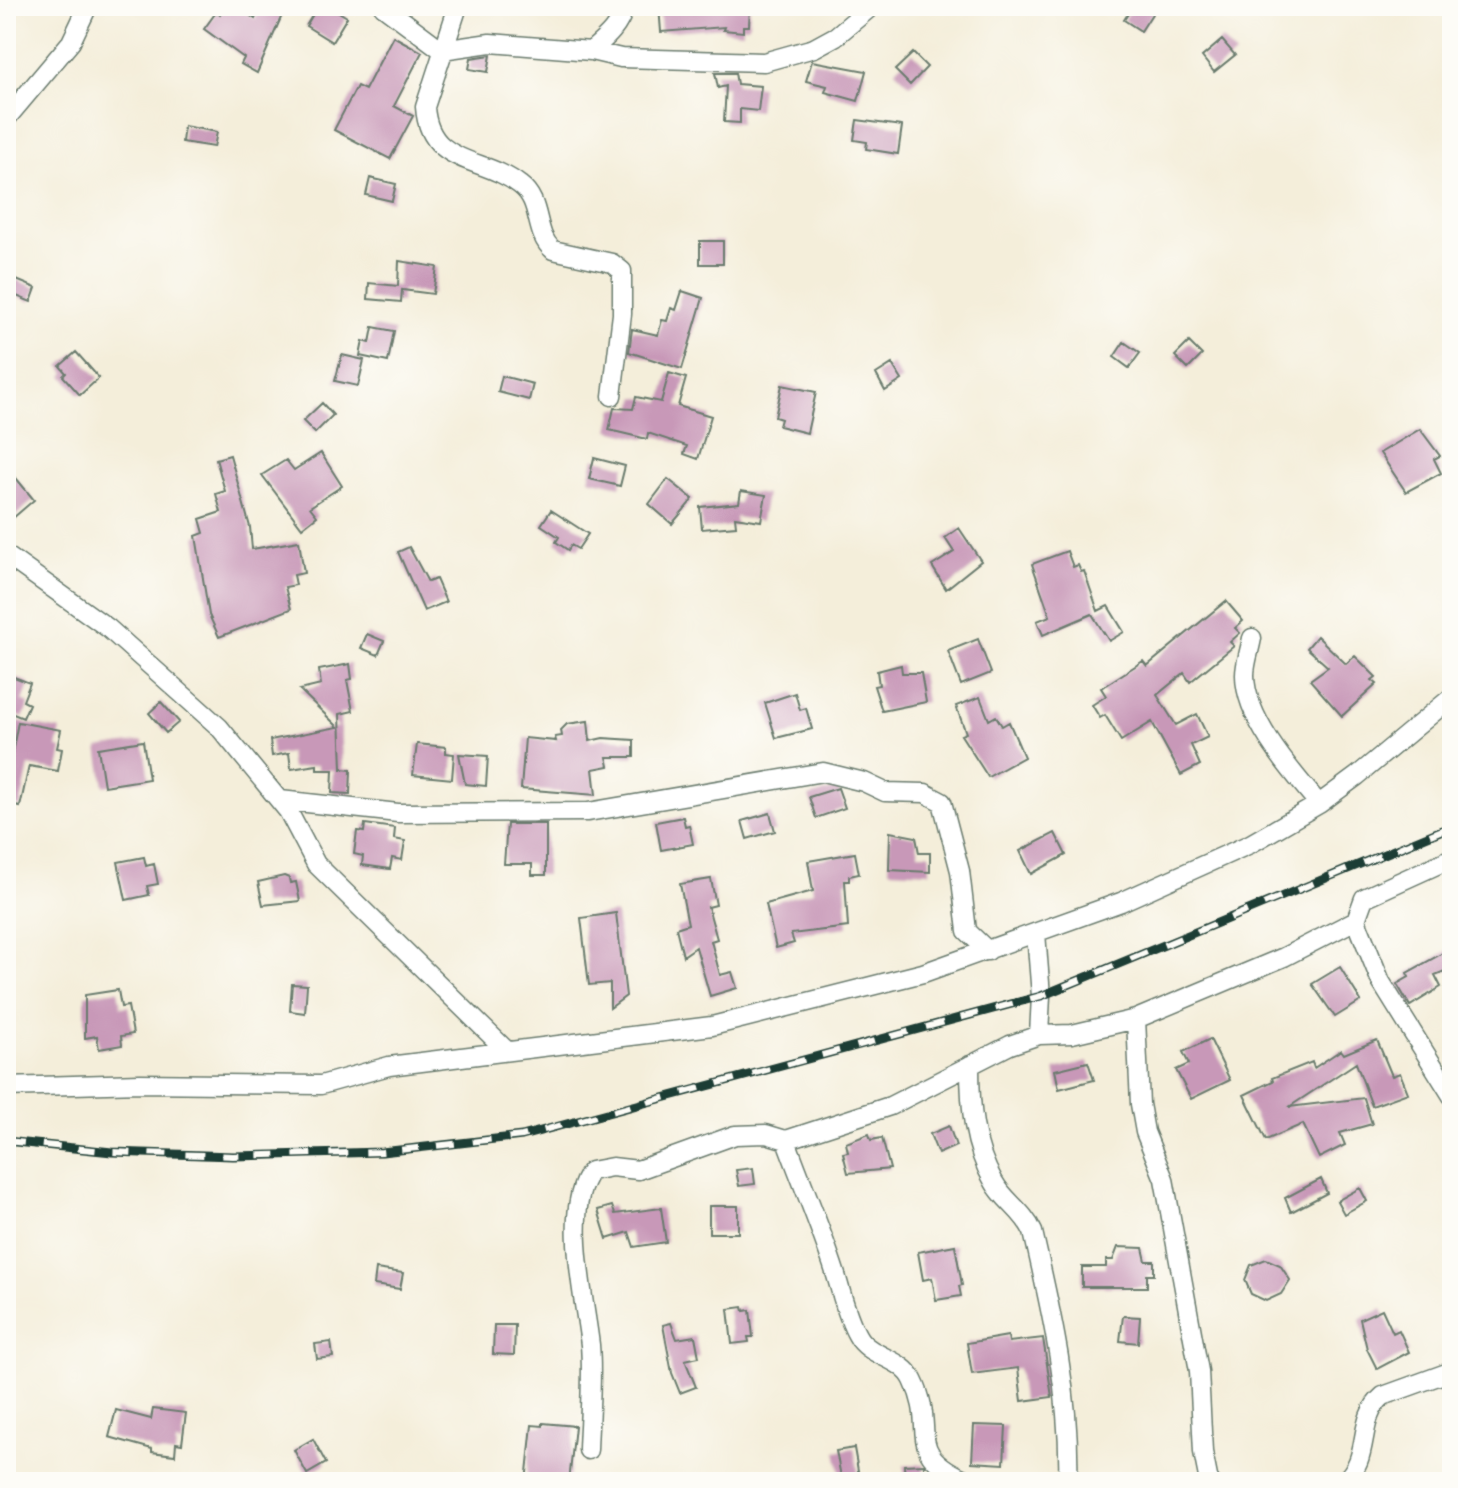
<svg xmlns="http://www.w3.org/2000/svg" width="1458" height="1488" viewBox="0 0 1458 1488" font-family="'Architects Daughter',sans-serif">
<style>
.building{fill:#c898b8}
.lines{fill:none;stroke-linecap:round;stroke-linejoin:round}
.minor-casing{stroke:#6a7b6e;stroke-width:21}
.minor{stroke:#fff;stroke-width:18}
.rail-casing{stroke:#1f3d34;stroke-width:9}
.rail{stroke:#fdfcf7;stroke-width:6;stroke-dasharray:18;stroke-linecap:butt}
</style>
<rect width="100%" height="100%" fill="#fdfcf7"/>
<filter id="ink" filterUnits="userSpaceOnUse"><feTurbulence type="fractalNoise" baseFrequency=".0125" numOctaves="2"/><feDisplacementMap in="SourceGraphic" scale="16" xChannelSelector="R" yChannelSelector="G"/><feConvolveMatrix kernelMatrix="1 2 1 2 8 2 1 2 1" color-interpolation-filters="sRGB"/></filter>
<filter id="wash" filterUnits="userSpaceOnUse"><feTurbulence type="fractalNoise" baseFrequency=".006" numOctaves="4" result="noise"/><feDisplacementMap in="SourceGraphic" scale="32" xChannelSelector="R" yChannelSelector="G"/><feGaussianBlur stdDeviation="1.8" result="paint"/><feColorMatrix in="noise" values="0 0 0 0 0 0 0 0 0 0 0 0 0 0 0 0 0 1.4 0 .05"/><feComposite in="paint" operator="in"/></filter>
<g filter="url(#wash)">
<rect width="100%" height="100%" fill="#f4eeda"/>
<g id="blocks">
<path class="building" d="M226 6H236L255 19 261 6H286L257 73 241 64 244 58 204 29 217 11 220 14Z
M318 6H329L347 17 332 42 306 26Z
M659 6H750L749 26H743V32L723 30 724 27 661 32Z
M1133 6H1157L1141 31 1124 20Z
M393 36 422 52 394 106 413 116 390 159 334 130 357 86 365 90Z
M1222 40 1235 55 1214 72 1202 57Z
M913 53 927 67 910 85 895 70Z
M491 55 488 72 469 69 471 58Z
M812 61 866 71 858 101 825 92 827 86 806 81Z
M715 73H735L737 84 761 86 758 111 740 109V123L724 122 726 86 718 88Z
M857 120 902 126 898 154 866 149 867 142 854 140Z
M184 126 217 132 214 147 182 142Z
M370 178 396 184 392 201 366 195Z
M700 241H723V264H700Z
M399 261 437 267 433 294 402 290 401 302 368 299 369 283 398 286Z
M14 279 36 288 31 302 9 293Z
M682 291 703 298 682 369 629 352 632 329 658 335 662 320 667 321 671 308 676 310Z
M373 327 394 331 388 362 360 356 363 341 370 343Z
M1124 342 1140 353 1129 368 1114 357Z
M1189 342 1202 355 1188 369 1175 356Z
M76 352 99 378 80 395 63 376 66 373 60 366Z
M342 355 364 360 358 386 335 381Z
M892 364 902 380 885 391 876 374Z
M669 373 686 378 678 406 711 416 698 459 684 454 687 446 648 433 647 439 609 430 614 408 633 409 636 397 661 402Z
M502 376 533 384 529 400 498 392Z
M782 385 816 392 807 433 779 426 781 419 775 417Z
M322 403 333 415 315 433 303 421Z
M1420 429 1440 456 1434 459 1441 473 1406 492 1380 453Z
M321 453 342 486 310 507 317 516 302 528 262 475 286 460 294 470Z
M230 455 250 527 252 549 299 541 304 573 294 575 296 585 285 587 291 609 219 637 209 615 196 536 204 533 200 519 221 512 216 494 225 491 216 459Z
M594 458 625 466 620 486 589 479Z
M16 478 34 500 6 524V487Z
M668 479 693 499 672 524 649 504Z
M741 491 766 495 761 521 735 517 736 526 702 529 700 507 739 503Z
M551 510 588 534 578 549 571 545 568 550 556 542 559 537 541 525Z
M959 528 981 561 946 589 932 566 954 552 945 538Z
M409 547 428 582 436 579 446 602 424 611 398 552Z
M1067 551 1073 567 1078 565 1081 572 1084 571 1098 611 1108 606 1124 632 1109 641 1092 614 1043 635 1037 621 1050 616 1032 564Z
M1226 601 1243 621 1235 628 1240 633 1230 642 1234 646 1190 682 1184 673 1157 695 1176 725 1197 714 1208 737 1191 745 1200 765 1181 775 1152 722 1121 741 1105 715 1100 718 1092 705 1106 696 1101 688 1143 661 1147 666Z
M367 634 384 641 378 655 361 648Z
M1317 636 1346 664 1355 656 1376 677 1372 680 1377 684 1342 716 1310 680 1328 667 1307 648Z
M978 639 991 673 961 685 948 651Z
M350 664 352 679 347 680 353 711 340 714 342 769 351 770 350 794 332 793 333 770H317V765L291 769 289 753 272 756 270 740 338 727 300 690 321 685 319 670Z
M901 665 902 673H921L926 702 882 711 874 686 879 685 877 671Z
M6 674 30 683 23 701 29 704 23 718 6 711Z
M795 693 800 710 806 708 812 729 776 738 765 703Z
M980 697 989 720 996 716 1002 726 1009 722 1024 757 988 777 961 735 966 733 956 706Z
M161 702 179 722 166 733 149 713Z
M588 721 590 741 603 738 634 740V757H607L609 766 593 769 596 795 521 789 525 738 556 741 555 737 562 736 561 730 567 724Z
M18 722 61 730 57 748 62 749 58 771 29 766 20 807 6 804V768L9 769Z
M143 741 149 779 104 786 98 748Z
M417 744 446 747V753L454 754 452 779 413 775Z
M459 754 488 756 486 786 465 784Z
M838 788 845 808 816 818 809 797Z
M770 813 775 831 747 839 742 821Z
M683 817 685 826 689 825 693 844 661 850 656 822Z
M365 824 395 828 394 839 405 841 402 860 392 858 390 869 362 865 363 856 354 854 357 831 364 832Z
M507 824H546V875H532V864H504Z
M890 832 916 837 919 853H930V872L889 870Z
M1055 833 1066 855 1031 874 1020 851Z
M855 853 859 874 849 876V881H845L848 927 791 934 794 943 776 948 766 904 813 891 808 861Z
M144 857 146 866 154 864 158 884 147 886 149 895 126 900 118 862Z
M284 876 289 878 290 883 296 882 300 901 263 905 258 882Z
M711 879 716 905 708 907 717 939 711 941 720 975 732 972 737 988 710 996 696 947 683 956 676 928 688 924 680 884Z
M616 913 626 996 610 1008V983L589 985 581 918Z
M1452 948V968L1435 975 1441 987 1410 1006 1397 984 1409 977 1407 973Z
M1340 967 1361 1001 1335 1017 1312 984Z
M292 984 307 985 305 1013 290 1011Z
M118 990 121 1007 128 1006 133 1034 121 1036 122 1045 99 1049 97 1036 85 1038V995Z
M1210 1039 1230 1080 1191 1099 1176 1070 1189 1064 1183 1052Z
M1377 1040 1392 1076 1400 1073 1408 1093 1372 1106 1356 1063 1289 1107 1364 1098 1372 1124 1340 1133 1345 1145 1319 1158 1303 1124 1266 1140 1244 1095 1273 1081 1272 1078 1312 1062 1314 1068 1341 1050 1344 1054Z
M1088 1062 1094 1080 1059 1089 1055 1070Z
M949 1126 956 1146 938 1154 930 1134Z
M869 1134 871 1140 882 1138 890 1169 848 1173 843 1153 848 1152 846 1143Z
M753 1168 755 1184 739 1186 736 1170Z
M1321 1179 1327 1193 1291 1212 1285 1198Z
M1360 1188 1367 1201 1344 1214 1337 1201Z
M612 1206 615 1214 661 1208 666 1242 634 1247 629 1232 607 1239 598 1210Z
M709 1206H738V1233H709Z
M955 1245 962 1285 959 1286 961 1296 936 1300 932 1278 923 1280 918 1252Z
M1118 1247 1143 1248 1146 1261H1154V1275H1147V1287H1082V1267H1106V1260H1113Z
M1266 1259 1280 1265 1290 1280 1281 1294 1266 1301 1251 1294 1245 1280 1251 1265Z
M376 1269 403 1273 400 1289 374 1285Z
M743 1307 744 1311 750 1310 753 1337H748L749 1342 732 1344 728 1309Z
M1382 1309 1393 1333 1399 1330 1409 1352 1377 1369 1367 1349 1360 1319Z
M1123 1316 1140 1317 1138 1343 1120 1341Z
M671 1323 677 1339 695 1336 699 1357 685 1360 696 1387 680 1393 672 1373 663 1325Z
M494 1325H515L514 1355 493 1354Z
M1008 1336 1009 1342 1043 1338 1052 1397 1022 1401 1018 1368 972 1374 967 1343Z
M331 1342 333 1357 317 1359 315 1344Z
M153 1409 186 1413 182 1444 176 1443 175 1455 152 1452V1449L109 1437 116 1410 151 1419Z
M543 1423 575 1426 569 1482H526L532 1425 543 1426Z
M974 1425 1006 1426 1004 1464 972 1462Z
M313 1439 326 1463 307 1474 294 1450Z
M854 1448 860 1482H842L836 1451Z
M924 1464V1482H905L904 1465Z"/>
</g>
</g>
<g filter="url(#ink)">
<use href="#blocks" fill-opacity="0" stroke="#6a7b6e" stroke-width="2"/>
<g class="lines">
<g class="minor-casing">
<path id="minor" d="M383 6 442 50 490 43 591 51 621 58 764 62 814 48 836 36 872 6
M458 6 425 107C429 166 483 156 520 185 543 202 533 233 553 250L612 263 622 271V314L612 396
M591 51C607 37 619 27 625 6
M6 119 71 42 88 6
M6 555 108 628 219 727 288 811 316 864 507 1051
M1252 638C1250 650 1245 663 1245 675 1245 719 1292 772 1319 804
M280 800 398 813 588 812 823 772 864 782 885 792 925 793 942 802 960 871 967 931 988 951
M1452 858 1364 898 1356 920 1381 982 1452 1096
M1036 933 1041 996 1039 1035
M1136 1019 1140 1104 1145 1132 1164 1179 1199 1371 1203 1452 1209 1482
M970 1065C970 1106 973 1146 994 1182 1004 1201 1024 1211 1033 1232 1052 1314 1071 1398 1068 1482
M6 1087 140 1083 321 1085 389 1066 712 1026 923 973 1121 902 1250 844 1319 804 1357 776 1452 697
M786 1140C802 1184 821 1228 835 1272 842 1294 846 1315 857 1335 869 1358 902 1357 913 1380 939 1432 900 1452 971 1482
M588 1450C589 1415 593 1380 590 1345 585 1300 562 1208 591 1171L612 1167 638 1170 735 1135 766 1134 786 1140 890 1106 1010 1045 1039 1035 1072 1034 1136 1019 1284 957 1356 920
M1343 1482C1373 1458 1355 1420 1383 1396L1452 1371"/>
</g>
<use href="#minor" class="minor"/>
<g class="rail-casing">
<path id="rail" d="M6 1141 112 1152 233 1156 382 1152 522 1136 1041 996 1452 826"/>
</g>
<use href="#rail" class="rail"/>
</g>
</g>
<rect width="1458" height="1488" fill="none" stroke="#fdfcf7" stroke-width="32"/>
</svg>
